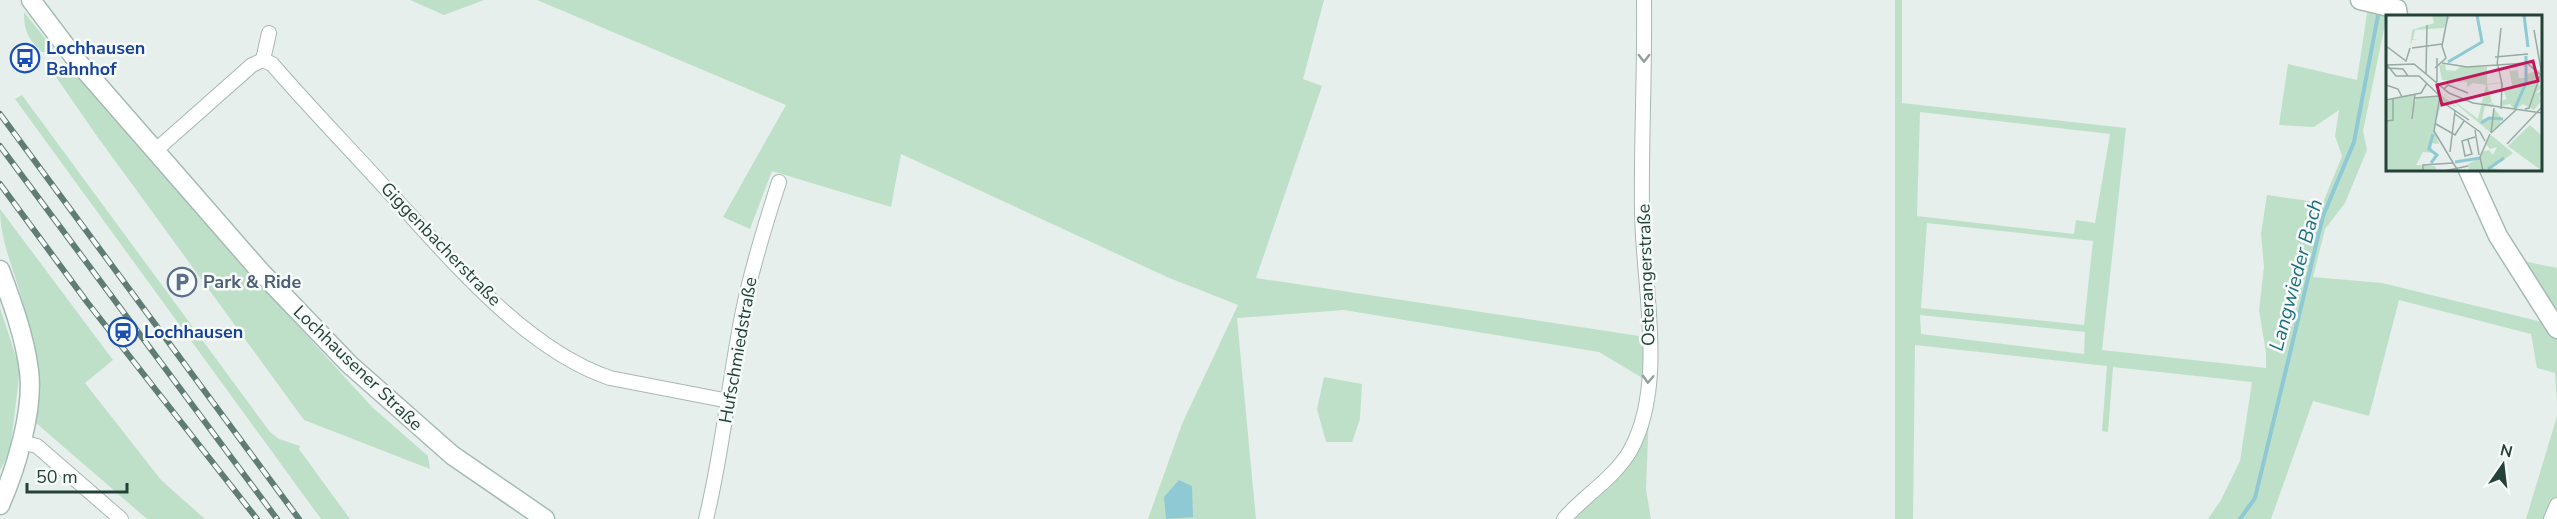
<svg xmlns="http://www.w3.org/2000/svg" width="2557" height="519" viewBox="0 0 2557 519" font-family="'Nunito Sans',sans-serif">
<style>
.green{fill:#bfe0c8;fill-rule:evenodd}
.water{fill:#8ec9d4}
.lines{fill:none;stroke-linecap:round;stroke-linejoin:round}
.stream{stroke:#8ec9d4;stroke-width:4}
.street-casing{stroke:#a8b8b2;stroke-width:16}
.secondary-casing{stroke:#a4bbb3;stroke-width:21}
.street{stroke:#fff;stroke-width:14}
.secondary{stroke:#fff;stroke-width:18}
.rail-casing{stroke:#5f7d75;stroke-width:6}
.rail{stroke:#f7fbf9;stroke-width:4;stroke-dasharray:11;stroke-linecap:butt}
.oneway{stroke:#92a09c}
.labels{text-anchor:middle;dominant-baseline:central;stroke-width:5;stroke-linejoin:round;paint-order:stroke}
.transit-label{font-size:18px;font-weight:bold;fill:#164399;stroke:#f7fbf9;text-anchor:start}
.street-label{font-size:18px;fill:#24423a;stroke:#f7fbf9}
.service-label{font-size:18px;font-weight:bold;fill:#4e5e75;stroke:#f7fbf9;text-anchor:start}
.water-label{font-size:20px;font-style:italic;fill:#1c6f80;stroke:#f7fbf9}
.inset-river{fill:none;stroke:#8ec9d4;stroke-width:3}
.inset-road{fill:none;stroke:#98aaa4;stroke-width:1.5}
.view{fill:#c2185b;fill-opacity:0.15;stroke:#c2185b;stroke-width:3}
.inset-edge{fill:none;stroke:#24423a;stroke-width:3}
</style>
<rect width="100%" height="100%" fill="#e6efeb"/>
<path class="green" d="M410 0H484L444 15Z
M537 0H1324L1303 79 1322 86 1256 278 1646 337 1649 410 1646 490 1651 519H1555C1575 497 1613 471 1626 446 1638 426 1640 402 1644 379L1599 352 1344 310 1237 318 1256 519H1148L1182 424 1238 305 1167 277 901 154 891 207 772 171 750 229 723 217 786 105Z
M1895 0H1902V103L2126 128 2102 350 2266 368V353L2259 310 2264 267 2261 234 2267 195 2323 203 2342 156 2335 136 2339 110 2314 127 2279 125 2288 64 2357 80 2369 0H2390L2363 131 2367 150 2345 203 2325 229 2313 277 2382 283 2546 323 2504 257 2557 268V404L2555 373 2537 368 2531 334 2399 300 2369 416 2313 401 2271 519H2208L2221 500 2240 461 2252 382 2113 367 2108 432 2102 431 2107 366 1915 345 1913 519H1895ZM1920 112 2110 134 2095 223 2076 220 2074 234 1917 216ZM1927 223 2093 241 2084 325 1921 308ZM1920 315 2085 332 2084 354 1921 334Z
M24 12 56 52H42C28 39 24 31 24 12Z
M66 69 72 70 258 282 372 407 428 456 430 469 304 420 94 132 56 77Z
M22 95 270 432 279 439 300 446 299 449 350 519H321L15 99Z
M0 209 113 360 85 383 161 480 205 519H147L35 422C35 382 34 342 23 303 15 272 0 242 0 209Z
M0 308 20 369 10 451 0 470Z
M1324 377 1362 384 1360 419 1352 442H1326L1317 409Z
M2557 416V519H2526Z"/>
<path class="water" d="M1179 480 1192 486 1193 517 1166 519 1164 497Z"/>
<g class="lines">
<path class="stream" d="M2240 519 2255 498 2323 216 2354 142 2379 10"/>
<g class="street-casing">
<path id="street" d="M263 60 269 33
M156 150 252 65 263 60 272 64C310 108 350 149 389 192 449 257 524 349 610 378L729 401
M21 442 37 446 121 519
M706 519C723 450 729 380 743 311 752 267 765 225 779 182
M1564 519C1584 496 1614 478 1630 451 1667 385 1643 286 1642 213 1641 142 1645 71 1644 0
M2551 519 2557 505"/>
</g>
<g class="secondary-casing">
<path id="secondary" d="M31 0 77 61 260 271 349 364 452 455 545 519
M2360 0 2397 9 2398 16
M2468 170 2498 236 2557 329
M0 270C12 302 25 337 29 371 34 410 16 469 0 505"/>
</g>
<use href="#street" class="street"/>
<use href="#secondary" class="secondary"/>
<g class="rail-casing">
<path id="rail" d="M0 114 299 519
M0 146 277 519
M0 184 87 302 257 519"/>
</g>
<use href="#rail" class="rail"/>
</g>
<defs><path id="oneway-chevron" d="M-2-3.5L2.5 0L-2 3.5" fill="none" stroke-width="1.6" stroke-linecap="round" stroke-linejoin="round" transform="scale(1.5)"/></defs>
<g class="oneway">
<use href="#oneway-chevron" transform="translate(1644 58) rotate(90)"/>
<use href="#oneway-chevron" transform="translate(1648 379) rotate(93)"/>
</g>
<defs>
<g id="bus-ring" transform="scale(1.5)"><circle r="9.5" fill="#f7fbf9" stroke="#1a4fb4" stroke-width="1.5"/><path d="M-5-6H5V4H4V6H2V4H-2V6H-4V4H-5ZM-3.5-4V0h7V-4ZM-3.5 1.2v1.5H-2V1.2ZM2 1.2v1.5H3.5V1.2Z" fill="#1a4fb4"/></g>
<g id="parking-ring" transform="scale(1.5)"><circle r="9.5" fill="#f7fbf9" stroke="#5c6f8a" stroke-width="1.5"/><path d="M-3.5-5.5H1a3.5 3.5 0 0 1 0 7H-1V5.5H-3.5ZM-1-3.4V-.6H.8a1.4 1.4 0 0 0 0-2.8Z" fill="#5c6f8a"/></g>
<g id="station-ring" transform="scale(1.5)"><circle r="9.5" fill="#f7fbf9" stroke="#1a4fb4" stroke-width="1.5"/><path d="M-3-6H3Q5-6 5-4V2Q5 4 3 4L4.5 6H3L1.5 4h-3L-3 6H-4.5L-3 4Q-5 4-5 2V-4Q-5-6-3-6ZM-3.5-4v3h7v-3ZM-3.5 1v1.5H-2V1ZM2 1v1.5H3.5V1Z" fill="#1a4fb4"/></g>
</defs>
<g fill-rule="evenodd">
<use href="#bus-ring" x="25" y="58"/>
<use href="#parking-ring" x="182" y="282"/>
<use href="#station-ring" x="123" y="332"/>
</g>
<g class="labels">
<g class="transit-label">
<text x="46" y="48">Lochhausen<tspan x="46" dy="21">Bahnhof</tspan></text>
<text x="144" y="332">Lochhausen</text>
</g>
<g class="street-label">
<text transform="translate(441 244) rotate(46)">Giggenbacherstraße</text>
<text transform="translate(1646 275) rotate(-92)">Osterangerstraße</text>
<text transform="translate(738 350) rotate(-80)">Hufschmiedstraße</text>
<text transform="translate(358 368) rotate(44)">Lochhausener Straße</text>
</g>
<g class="service-label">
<text x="203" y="282">Park &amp; Ride</text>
</g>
<g class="water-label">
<text transform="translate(2296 275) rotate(-75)">Langwieder Bach</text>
</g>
</g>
<g transform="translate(2386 15)">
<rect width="156" height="156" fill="#e6efeb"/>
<path d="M46 0 64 2 58 13 29 15 27 24H32L26 25 24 33 26 15 48 8ZM140 35 141 59 156 54 152 69 156 72 149 79 156 76 153 84 156 85 148 95 137 89 129 95 124 89 115 91V86L121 84 114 68 101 70 106 87 100 90 107 88 109 92 99 91 96 104 107 103 108 94 115 102 114 110 104 117 52 74 92 104 100 70 87 68 81 72V67L56 65 53 50 59 49 60 55 69 56 74 52H101V69L116 67 118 75 127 74 122 50 124 56 132 55 133 63H139ZM52 77 72 93 56 86 48 113 53 129 44 128 47 138 37 137 30 150 49 151 51 156H0V86L29 79V87L30 83 50 82ZM144 110 156 121V156L122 131ZM105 120 127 138 106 153 125 156H83L82 149 94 143 95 137 103 135 107 140 111 132 104 134 99 128Z" fill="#bfe0c8"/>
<path class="inset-river" d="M138 0 142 32M62 47 96 27 91 0M129 93 140 68V41M95 108 103 103 117 104M69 147 94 143M45 148 51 140 43 134 47 119M102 154 118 143"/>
<path class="inset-road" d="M148 15 156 60M0 31 20 46 24 33M26 33 56 29M109 42 142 39M56 48 81 52 141 48M141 48 156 61M0 50 28 49 63 78 87 88 156 98M1 50 10 61H33L54 81 48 116 72 156M111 51 115 13M112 51 116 69 115 94M1 53 17 54 22 61M49 53 60 43 56 31 62 0M40 59 41 10M51 67V43M0 70 12 74 16 82M58 74 62 70 82 78M29 83 53 81M0 85 35 78 41 68M56 87 83 105M139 94 143 93 154 61M69 99 94 117 99 126M26 104 29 79M1 106 7 105V84M50 109 69 120 78 106M89 115 93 140M105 118 130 95M105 118 108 93M82 125 86 139 79 141 76 126 89 122M121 129 156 92M64 137 69 96M37 156V150L67 148M58 156 82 151M97 156 94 142 104 119"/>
<path class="view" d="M147 46 152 66 56 90 51 70Z"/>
<rect width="156" height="156" class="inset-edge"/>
</g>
<g transform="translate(2503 465) rotate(14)" stroke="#f7fbf9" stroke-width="4.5" paint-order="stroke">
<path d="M0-4.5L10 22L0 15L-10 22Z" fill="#24423a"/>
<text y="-9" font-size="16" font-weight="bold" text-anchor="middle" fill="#24423a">N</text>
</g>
<path d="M27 483v9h100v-9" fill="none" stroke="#24423a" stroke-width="3"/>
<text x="36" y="483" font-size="18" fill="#24423a" stroke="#f7fbf9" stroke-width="4.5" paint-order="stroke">50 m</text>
</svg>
